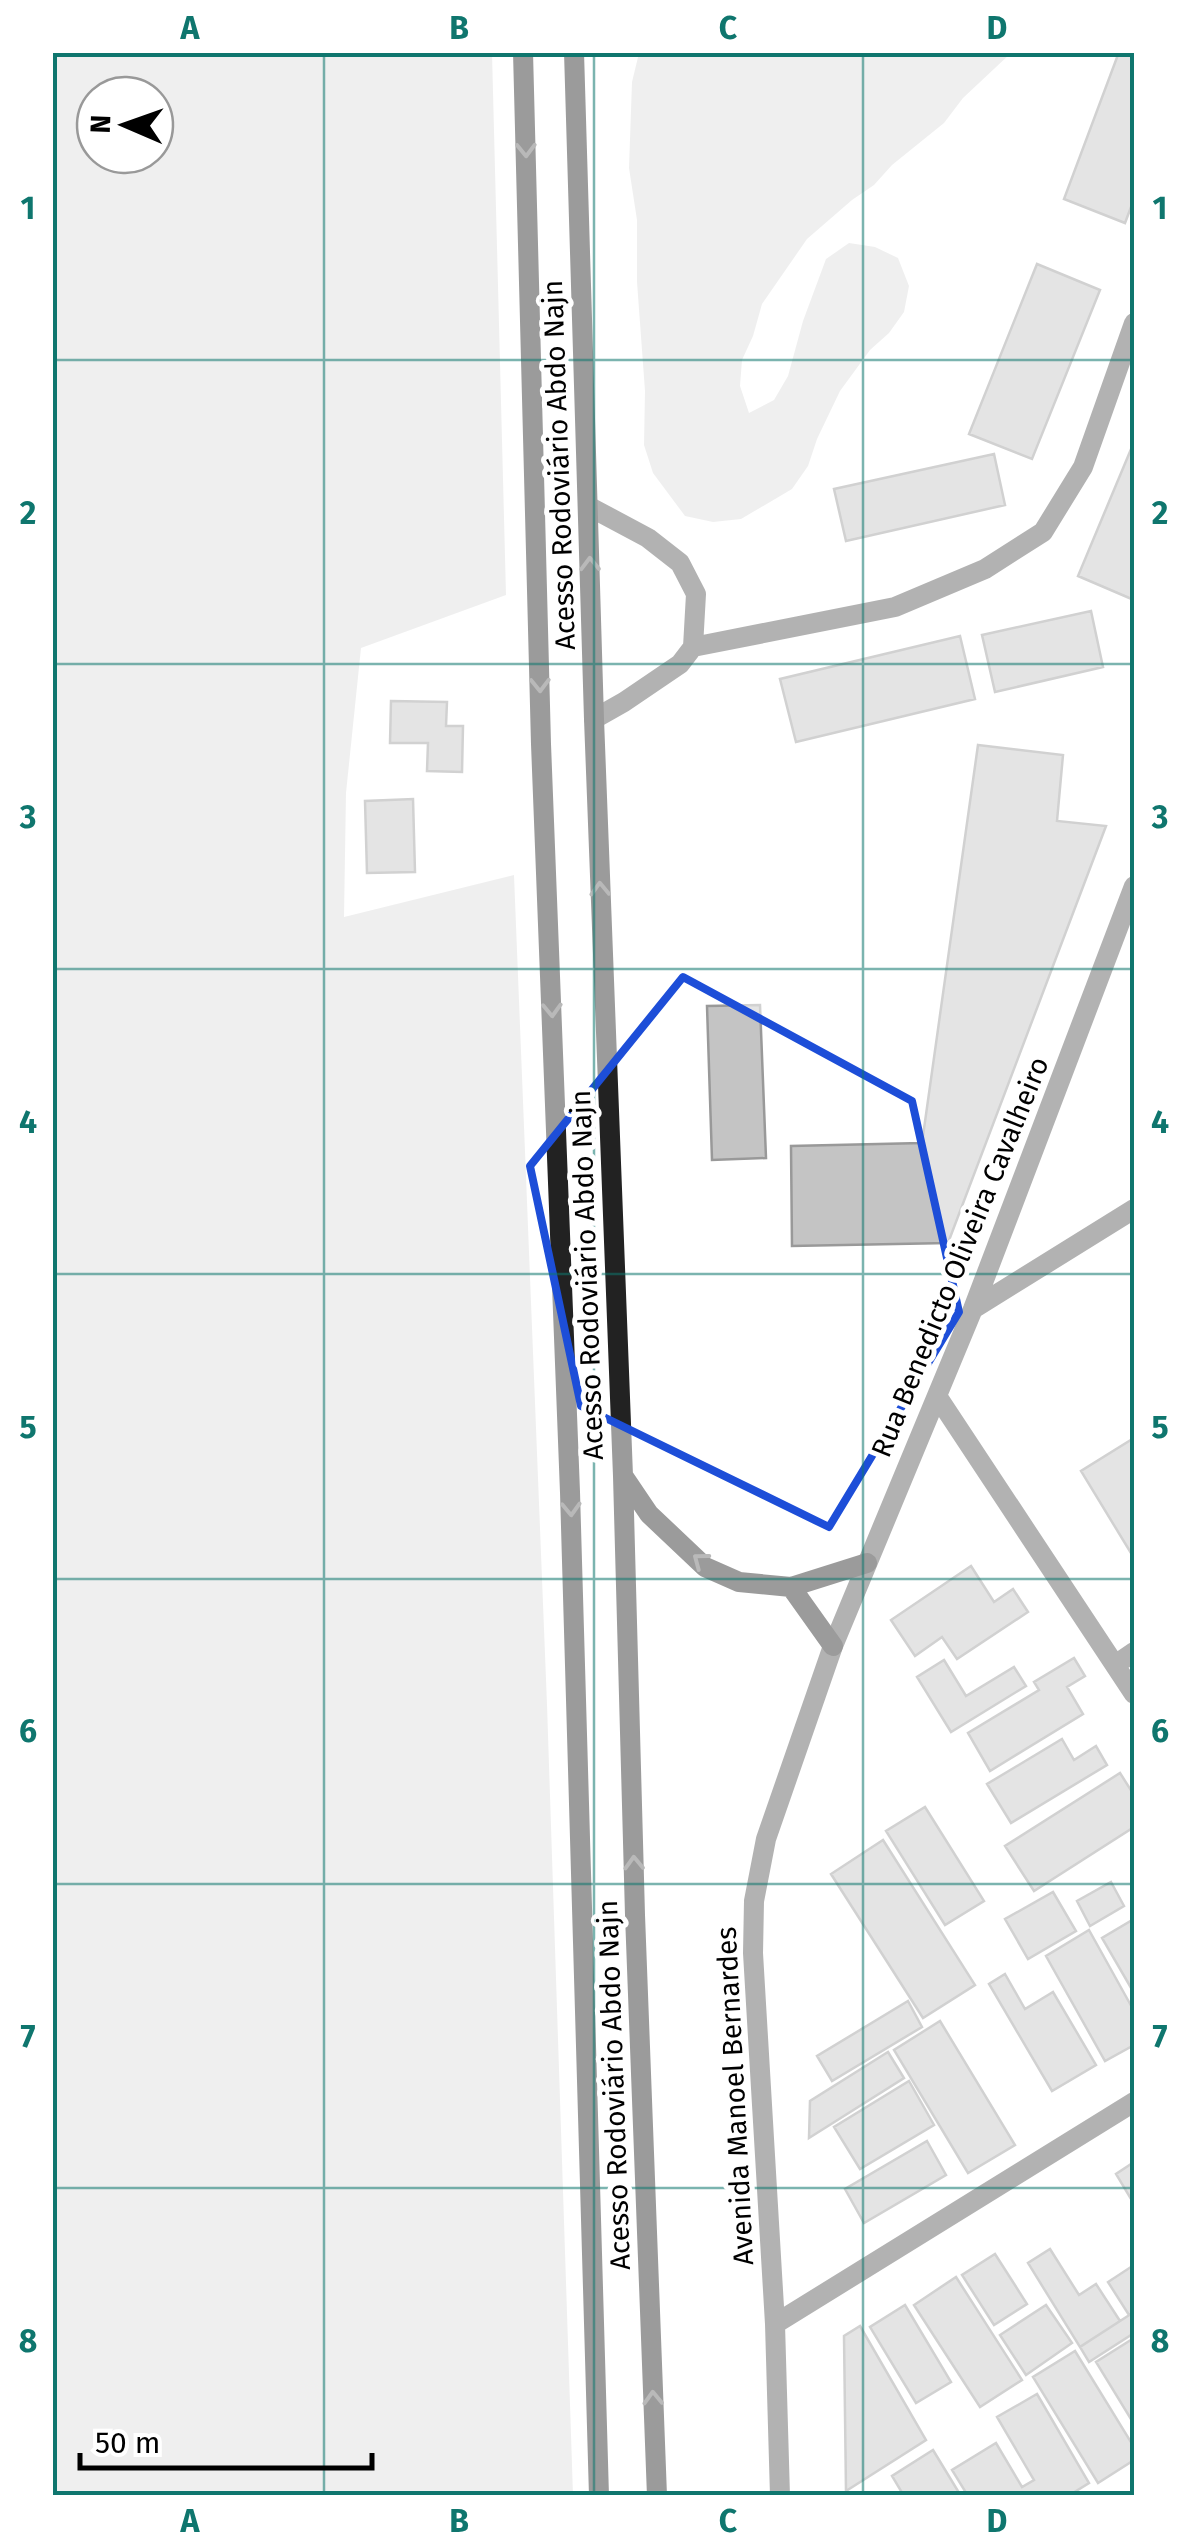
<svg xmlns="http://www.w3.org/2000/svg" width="1187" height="2548" viewBox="0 0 1187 2548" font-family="'Fira Sans',sans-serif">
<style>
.green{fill:#dcdcdc;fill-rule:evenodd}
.building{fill:#c4c4c4;stroke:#999;stroke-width:2.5}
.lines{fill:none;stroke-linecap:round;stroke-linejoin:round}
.service{stroke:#555;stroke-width:20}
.minor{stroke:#555;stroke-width:20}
.secondary{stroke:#222;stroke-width:20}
.oneway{stroke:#646464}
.marked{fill:none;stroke:#1d4ed8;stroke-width:8;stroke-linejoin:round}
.grid{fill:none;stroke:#0f766e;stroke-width:2.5;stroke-opacity:0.55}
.labels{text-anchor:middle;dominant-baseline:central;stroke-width:10;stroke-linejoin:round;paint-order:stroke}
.street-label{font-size:28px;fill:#000;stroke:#fff}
.neatline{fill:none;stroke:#0f766e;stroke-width:4}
.grid-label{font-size:32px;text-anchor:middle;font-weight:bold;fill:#0f766e}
</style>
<rect width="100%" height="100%" fill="#fff"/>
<path class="green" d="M52 53H492L506 595 361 648 346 793 344 917 514 875 547 1704 573 2495H53ZM95 95H155V155H95Z
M639 53H1011L963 98 944 123 892 165 874 185 852 200 807 239 762 304 753 336 742 360 740 386 749 413 774 400 788 376 803 321 826 259 849 243 875 247 898 258 909 286 904 312 889 333 870 350 840 391 817 439 808 466 792 489 741 519 713 522 685 516 653 473 644 445 645 391 637 282V220L629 168 632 82Z"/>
<path class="building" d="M1119 52H1134V199L1125 223 1064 199Z
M1037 264 1100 290 1032 459 969 434Z
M1134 442V600L1078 576Z
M994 454 1005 505 846 541 834 489Z
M1091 611 1103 667 995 692 982 635Z
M960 636 975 699 796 742 780 679Z
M391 701 447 702 446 726H463L462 772 427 771 428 743H390Z
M978 745 1063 755 1057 821 1106 826 948 1243 792 1246 791 1146 922 1143Z
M413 799 415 872 367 873 365 801Z
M760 1005 766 1158 712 1160 707 1006Z
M1134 1438V1558L1081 1471Z
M971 1566 994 1602 1013 1589 1028 1612 957 1659 942 1637 915 1656 891 1620Z
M1074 1658 1085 1676 1067 1687 1083 1714 990 1771 968 1733 1039 1690 1034 1682Z
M944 1660 966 1696 1014 1667 1026 1686 951 1732 917 1677Z
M1062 1739 1074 1760 1096 1746 1107 1765 1011 1823 987 1784Z
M1120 1773 1134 1795V1827L1034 1891 1005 1846Z
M925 1807 984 1901 945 1925 886 1831Z
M883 1840 975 1985 923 2018 831 1874Z
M1111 1882 1124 1906 1090 1926 1077 1901Z
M1053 1892 1076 1931 1028 1959 1005 1919Z
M1134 1919V1993L1102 1938Z
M1089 1930 1134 2011V2045L1105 2061 1046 1956Z
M1005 1974 1025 2009 1053 1992 1096 2065 1052 2091 989 1984Z
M908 2001 922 2027 832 2081 817 2056Z
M940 2021 1015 2145 968 2173 894 2050Z
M888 2052 904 2078 809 2138 810 2101Z
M909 2081 934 2125 860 2169 834 2127Z
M927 2141 946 2175 864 2223 845 2189Z
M1134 2162V2204L1116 2174Z
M1050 2249 1079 2295 1096 2284 1120 2321 1080 2347 1028 2263Z
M995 2254 1027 2304 994 2325 962 2275Z
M1134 2265V2312L1129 2315 1108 2282Z
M956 2277 1022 2380 980 2407 914 2305Z
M905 2305 951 2382 916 2403 870 2327Z
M1046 2305 1072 2343 1026 2375 1000 2335Z
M1134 2312V2333L1089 2362 1080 2347Z
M860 2326 926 2440 846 2491 844 2336Z
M1134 2338V2424L1096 2362Z
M1075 2351 1134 2447V2460L1098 2483 1033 2377Z
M1037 2394 1089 2483 1068 2496H968L952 2470 996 2443 1022 2487 1034 2480 997 2417Z
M933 2450 961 2496H904L892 2476Z"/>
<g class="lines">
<path class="service" d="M588 506 648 538 680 563 696 594 693 647 680 664 624 702 594 719
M693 647 895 607 985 569 1043 532 1083 467 1134 323"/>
<path class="minor" d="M973 1309 1134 1209
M937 1396 1134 1694
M1115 1665 1134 1652
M775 2324 1134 2102
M780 2496 775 2324 753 1953 754 1901 766 1839 833 1646 973 1309 1134 886"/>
<path class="secondary" d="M523 52 541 744 570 1492 599 2496
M574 52 594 719 623 1476 635 1915 657 2496
M624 1477 649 1514 705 1567 739 1582 791 1587 867 1563
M791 1587 833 1646"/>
</g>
<defs><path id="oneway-chevron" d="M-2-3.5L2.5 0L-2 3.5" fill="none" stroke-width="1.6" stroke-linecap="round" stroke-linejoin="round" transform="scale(2.5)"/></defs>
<g class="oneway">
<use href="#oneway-chevron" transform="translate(526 150) rotate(89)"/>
<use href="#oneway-chevron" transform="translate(590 564) rotate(-91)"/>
<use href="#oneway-chevron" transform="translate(540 685) rotate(89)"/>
<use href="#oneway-chevron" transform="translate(600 889) rotate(-92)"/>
<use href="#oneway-chevron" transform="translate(552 1010) rotate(88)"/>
<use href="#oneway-chevron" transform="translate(571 1509) rotate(88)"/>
<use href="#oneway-chevron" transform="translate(700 1560) rotate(-143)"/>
<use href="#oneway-chevron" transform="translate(634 1863) rotate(-92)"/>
<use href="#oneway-chevron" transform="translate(653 2398) rotate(-92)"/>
</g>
<path d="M0 0H1187V2548H0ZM683 977 912 1101 959 1312 829 1527 581 1406 530 1166Z" fill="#fff" fill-opacity=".55" fill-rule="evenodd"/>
<path class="marked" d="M683 977 912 1101 959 1312 829 1527 581 1406 530 1166Z"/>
<path class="grid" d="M324 52V2496M594 52V2496M863 52V2496M52 360H1134M52 664H1134M52 969H1134M52 1274H1134M52 1579H1134M52 1884H1134M52 2188H1134"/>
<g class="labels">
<g class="street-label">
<text transform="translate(559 465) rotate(-92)">Acesso Rodoviário Abdo Najn</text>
<text transform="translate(960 1257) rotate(-68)">Rua Benedicto Oliveira Cavalheiro</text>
<text transform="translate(587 1275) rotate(-92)">Acesso Rodoviário Abdo Najn</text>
<text transform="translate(614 2085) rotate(-92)">Acesso Rodoviário Abdo Najn</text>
<text transform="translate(735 2096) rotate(-93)">Avenida Manoel Bernardes</text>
</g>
</g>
<rect width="1187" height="2548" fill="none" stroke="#ffffff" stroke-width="110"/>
<g transform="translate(125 125) rotate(272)"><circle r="48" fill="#ffffff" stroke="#999999" stroke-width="2.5"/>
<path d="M0-8L18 38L0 25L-18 38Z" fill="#000000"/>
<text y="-15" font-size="28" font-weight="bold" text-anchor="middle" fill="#000000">N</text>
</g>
<path d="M80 2453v15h292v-15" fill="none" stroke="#000000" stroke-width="5"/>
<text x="95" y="2453" font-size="30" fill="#000000" stroke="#ffffff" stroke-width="8" paint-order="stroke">50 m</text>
<rect x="55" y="55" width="1077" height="2438" class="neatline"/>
<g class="grid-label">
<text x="190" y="39">A</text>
<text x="459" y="39">B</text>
<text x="728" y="39">C</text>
<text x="997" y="39">D</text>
<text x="28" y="219">1</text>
<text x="1160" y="219">1</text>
<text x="28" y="524">2</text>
<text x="1160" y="524">2</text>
<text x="28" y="828">3</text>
<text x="1160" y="828">3</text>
<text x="28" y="1133">4</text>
<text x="1160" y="1133">4</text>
<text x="28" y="1438">5</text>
<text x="1160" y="1438">5</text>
<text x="28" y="1742">6</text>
<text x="1160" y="1742">6</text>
<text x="28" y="2047">7</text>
<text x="1160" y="2047">7</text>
<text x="28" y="2352">8</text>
<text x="1160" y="2352">8</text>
<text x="190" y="2532">A</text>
<text x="459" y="2532">B</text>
<text x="728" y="2532">C</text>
<text x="997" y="2532">D</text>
</g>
</svg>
